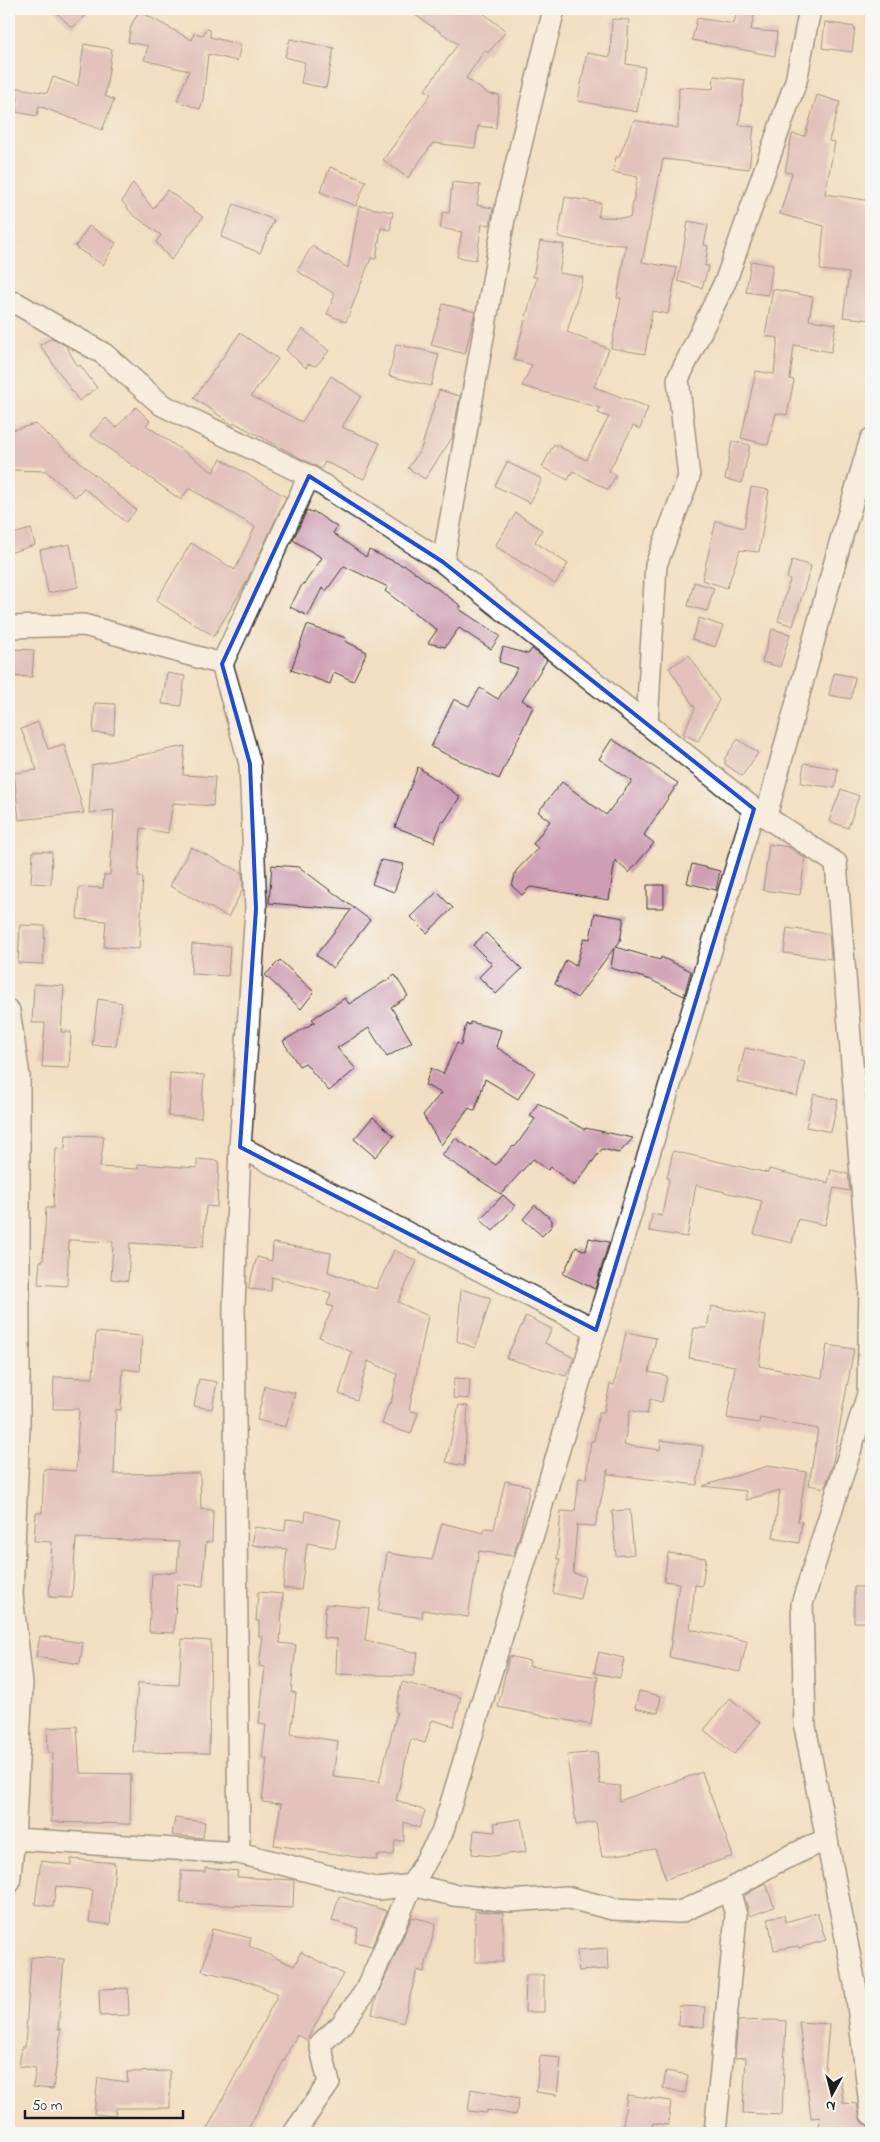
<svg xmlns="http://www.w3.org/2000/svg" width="880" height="2142" viewBox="0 0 880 2142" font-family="'Indie Flower',sans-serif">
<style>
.building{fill:#ce9fb3}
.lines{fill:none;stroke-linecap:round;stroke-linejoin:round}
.minor-casing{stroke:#3c3935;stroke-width:24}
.minor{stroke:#fff;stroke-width:21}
.marked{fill:none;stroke:#1d4ed8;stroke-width:4;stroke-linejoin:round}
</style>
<rect width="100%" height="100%" fill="#f6f6f2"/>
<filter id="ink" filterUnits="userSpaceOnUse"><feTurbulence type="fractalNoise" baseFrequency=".02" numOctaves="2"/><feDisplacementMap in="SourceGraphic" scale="10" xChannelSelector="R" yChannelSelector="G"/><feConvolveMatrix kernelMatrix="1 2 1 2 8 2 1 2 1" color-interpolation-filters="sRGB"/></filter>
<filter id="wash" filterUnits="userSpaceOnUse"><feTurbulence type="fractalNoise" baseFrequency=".0096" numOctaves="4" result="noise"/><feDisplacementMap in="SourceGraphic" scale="20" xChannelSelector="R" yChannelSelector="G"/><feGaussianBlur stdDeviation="1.12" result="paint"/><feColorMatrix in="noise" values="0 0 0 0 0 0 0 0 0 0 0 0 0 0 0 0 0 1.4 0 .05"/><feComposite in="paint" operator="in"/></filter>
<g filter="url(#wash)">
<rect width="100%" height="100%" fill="#f2dec1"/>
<g id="blocks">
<path class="building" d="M53 9H93L72 28Z
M406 9H478L506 31 488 53 485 50 466 78 488 94 499 95 496 128 478 126 475 148 433 143 408 178 383 160 431 94 425 90 458 44Z
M737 9H755L751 30 777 32 775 56 692 40 697 18 734 24Z
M139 11 192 40 194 33 203 35 206 29 210 30V37L241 45 237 61 208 54 203 100 200 109 177 101 189 71 144 60 148 46 128 42 131 26Z
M612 19 629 20 626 64 645 67 637 112 578 101 587 53 610 57Z
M825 22 855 27 852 52 822 48Z
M290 39 334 48 326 88 301 83 305 62 285 57Z
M84 44 112 49 105 96 114 100 102 130 39 106 37 116 16 112 18 98 11 95 13 87 47 93 53 77 78 86Z
M714 76 745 80 739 125 754 127 749 169 663 159 642 262 677 268 668 314 652 311 645 354 611 348 621 298H617L626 245 595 244 558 237 565 197 601 203 598 217 630 218 638 177 613 172 616 157H619L634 120 678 128 679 87 713 89Z
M817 95 840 102 829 141 835 142 825 194 871 201V320L843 317 849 273 820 270 824 226 780 214 792 173 785 172 792 134 805 136Z
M330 167 366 181 356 206 320 192Z
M452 182 480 185 477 205 493 208 490 225 482 224 476 260 457 257 462 232 440 228 443 212 449 213Z
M133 183 153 209 167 190 203 217 171 260 156 242 161 235 132 214 122 201Z
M234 204 274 220 260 253 221 237Z
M359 206 393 212 390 230 381 228 376 259 371 258 346 322 327 314 335 294 297 271 312 246 348 268Z
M688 221 708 225 704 245 708 246 705 266H709L702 288 678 281Z
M89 226 116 243 103 265 75 247Z
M540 241 564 245 559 273 583 277 567 332 609 349 594 387 648 407 640 429 633 426 609 471 616 475 608 490 573 471 568 480 542 467 554 444 586 460 609 417 598 413 600 408 522 386 532 365 514 360 537 277H533Z
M751 261 773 265 768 295 746 292Z
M773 289 813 297 809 320 836 324 831 352 794 345 790 379 794 380 787 415 776 413 768 445 741 438 756 371 774 374 778 338 765 336Z
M443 304 475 312 465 354 431 345Z
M303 329 329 351 316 366 308 364 306 368 286 350Z
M240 333 278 359 251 396 302 422 331 376 361 396 342 427 380 443 364 479 325 462 321 469 235 423 233 425 194 398Z
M52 338 66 346 78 367 80 365 97 388 79 401 40 345Z
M396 344 439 354 431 386 389 376Z
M439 390 460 396 452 438 425 479 408 468 421 449Z
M136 407 150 421 146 425 213 472 221 459 286 497 245 585 214 636 156 601 191 543 235 570 255 527 189 488 181 500 90 435 106 418 116 428Z
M35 424 136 510 126 522 84 488 75 497 46 471 9 470V431Z
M732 441 750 445 742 483 725 479Z
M507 462 542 479 530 503 495 486Z
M751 487 769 490 759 552 740 550 727 588 702 580 716 521 744 528Z
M307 510 312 513 313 511 337 527 333 533 366 557 369 550 404 566 405 565 461 606 459 609 500 636 491 649 459 628 445 647 428 643 437 630 385 591 388 587 344 566 326 591 322 588 308 616 290 607 303 583 304 584 322 558 293 540Z
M516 513 542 530 535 542 568 564 555 584 495 546Z
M31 529 35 545 9 553V535Z
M70 544 78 587 48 593 40 550Z
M792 560 811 566 793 626 778 621 790 580 787 578Z
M694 582 714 588 707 611 688 606Z
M699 618 723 626 715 647 692 639Z
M307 625 346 638 345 641 367 652 353 681 334 672 330 684 291 670Z
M772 629 790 634 780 667 762 662Z
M503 647 528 654 532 649 547 660 522 700 533 707 499 779 431 747 454 699 469 706 480 688 498 699 518 668 499 662Z
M9 649 34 650 32 677 9 676Z
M689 655 719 700 698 741 683 734 695 708 669 668Z
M167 673 185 676 181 706 162 704Z
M834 673 855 677 851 699 829 695Z
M95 703 115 704 114 734 93 733Z
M38 722 48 749 64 744 84 813 19 820 14 773 37 770 21 729Z
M612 739 678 783 644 835 654 843 629 873 615 860 609 900 530 887 522 895 512 886 516 871 538 848 533 844 550 821 538 812 562 782 606 815 632 781 599 759Z
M738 739 758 753 742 776 725 764V758Z
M185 746 183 775 215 777 213 806 173 803 168 833 141 828 138 877H143L139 949 104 947 106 921 77 919 79 887 103 888 104 875H110L114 810 89 813 92 765Z
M804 763 838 769 835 788 801 783Z
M418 767 460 797 444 822 442 821 434 842 395 827Z
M841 789 859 796 848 828 829 821Z
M769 844 789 847 805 858 800 895 763 890Z
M191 847 242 873 243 889 228 917 170 886Z
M33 851 52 852 51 884 31 883Z
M381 860 404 864 394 892 372 884Z
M692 864 720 871 716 890 687 883Z
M272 865 299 867 370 920 333 968 316 955 351 910 269 903Z
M647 885H664V908H647Z
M437 892 453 908 427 933 411 917Z
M595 913 624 918 620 941 616 947 660 960 661 957 691 971 684 996 651 980 611 968 614 948 577 998 555 984 566 960 576 966 584 938 590 939Z
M20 925 45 926 43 964 18 963Z
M787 928 829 934 831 959 784 953Z
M486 933 522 969 496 994 479 977 492 964 473 945Z
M192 944 230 946 228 976 191 974Z
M280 960 314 992 301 1009 265 975Z
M395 975 408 996 391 1007 412 1042 387 1057 369 1028 337 1048 356 1069 329 1091 305 1063 299 1066 283 1041 315 1022 312 1019 345 998 349 1004Z
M34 984 64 986 61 1032H71L69 1068 42 1067 45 1023H32Z
M98 999 122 1003 116 1046 92 1045Z
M470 1022 501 1030 496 1047 535 1072 518 1099 485 1079 475 1111 469 1108 441 1145 423 1115 441 1093 425 1085 431 1068 443 1074 457 1043 461 1045 466 1024 470 1025Z
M745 1048 805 1061 797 1096 737 1082Z
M170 1073 204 1075 201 1118 168 1116Z
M814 1094 838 1100 831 1132 806 1127Z
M538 1103 585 1130V1128L633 1138 619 1153 602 1149 574 1186 551 1167 548 1170 533 1159 501 1194 441 1155 447 1150 455 1138 496 1165 513 1146 515 1147 535 1119 530 1116Z
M373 1117 394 1136 375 1157 354 1139Z
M66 1135 104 1136 100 1167 138 1169V1164L197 1168V1159L219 1161 217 1207 206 1206 203 1247 130 1243 128 1281 111 1279 113 1242 69 1240 67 1286 38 1284 40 1261H43L46 1208H53L56 1148 65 1149Z
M673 1151 768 1173 769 1169 828 1183 831 1170 848 1174 850 1191 834 1188 825 1225 798 1219 792 1243 754 1234 762 1201 696 1185 687 1237 649 1231 652 1214 662 1216 669 1179 667 1178Z
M503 1195 515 1206 493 1231 480 1219Z
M535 1205 552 1220V1226L542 1236 523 1219Z
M589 1238 609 1242 595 1289 563 1274 576 1247 586 1251Z
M273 1243 331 1253 328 1272 376 1289 394 1250 417 1261 398 1302 428 1316 409 1410 418 1413 411 1434 382 1424 389 1403 391 1404 397 1374 368 1361 357 1400 339 1394 352 1352 319 1337 333 1307 327 1305 331 1293 272 1277 271 1291 248 1289 257 1257 272 1261Z
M461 1289 491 1298 475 1348 457 1341Z
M711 1306 766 1316 759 1366 822 1378 827 1345 854 1349 833 1462 825 1488 809 1485 818 1429 760 1418 759 1423 727 1418 735 1366 689 1358 694 1328H707Z
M526 1316 552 1329 545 1343 574 1358 566 1376 506 1358Z
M96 1332 142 1336 140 1371 123 1369 121 1410 116 1409 114 1474 200 1473 201 1509 213 1510 212 1542H206L203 1586 177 1584 174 1633 149 1632 152 1574 177 1572 179 1542 76 1538 72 1598 49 1597 52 1542 34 1541 36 1513H42L44 1469 76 1471 79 1409H53L54 1377 93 1378Z
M626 1332 656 1338 649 1372 667 1376 662 1402 650 1399 647 1414 630 1410 624 1445 660 1450 661 1440 703 1446 697 1485 608 1474V1469L595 1526 577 1525 573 1573 585 1576 580 1599 553 1593 560 1559H557L561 1511 575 1512 579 1478 586 1479 591 1441H594L599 1412H604L610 1384 614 1385Z
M454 1378 470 1379 469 1399 453 1398Z
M199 1379 217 1382 212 1409 194 1406Z
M265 1386 295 1393 286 1427 257 1420Z
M459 1405 468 1406 464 1466 446 1462Z
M768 1466 806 1472 798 1521 802 1522 799 1543 773 1538 780 1490 746 1500V1491L703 1486Z
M505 1481 530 1486 520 1534 513 1556 479 1551 468 1617 423 1610 422 1618 378 1611 387 1553 432 1560 442 1523 484 1533 485 1528 494 1529Z
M630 1510 634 1554 616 1556 612 1511Z
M306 1511 341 1520 335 1548 307 1543 301 1590 283 1588 287 1549 252 1545 255 1527 285 1531 286 1519 305 1521Z
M668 1553 706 1558 702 1586 695 1585 690 1629 747 1641 740 1672 669 1657 679 1583 664 1581Z
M854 1587H871V1622H854Z
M258 1592 283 1594 280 1643 296 1645 291 1692 296 1693 291 1734 338 1741 333 1777 379 1782 397 1712 395 1711 402 1682 461 1697 454 1726 432 1720 425 1743 411 1739 396 1800 425 1811 419 1828 404 1822V1841H395L394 1855H377V1860L274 1845 281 1804 262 1802 267 1758H262L266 1725 259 1724 265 1667 259 1666 263 1636H259V1621H256Z
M326 1604 369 1608 365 1641 418 1653 413 1676 336 1674 337 1639 323 1638Z
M40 1636 83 1643 80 1664 36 1657Z
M182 1639 211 1641 209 1753 133 1752 138 1683 179 1685Z
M599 1652 624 1658 620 1678 594 1673Z
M509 1656 530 1661 529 1666 598 1677 591 1725 498 1707Z
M639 1691 661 1696 658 1713 635 1708Z
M730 1698 760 1723 734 1754 704 1730Z
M77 1726 80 1773 131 1774 130 1824 51 1822 53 1753H48L47 1728Z
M597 1752 600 1784 620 1786 619 1801 702 1772 733 1856 666 1879 655 1849 602 1857 596 1822 576 1825 567 1755Z
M175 1818 205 1822 203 1838 172 1835Z
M521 1819 526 1852 493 1856 472 1854 474 1830 495 1832 494 1823Z
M71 1859 115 1863 110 1925 89 1922 93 1890 56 1886 53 1907 35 1904 41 1861 71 1865Z
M205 1868 238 1871 237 1877 294 1880 293 1908 181 1903V1871L205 1872Z
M766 1883 774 1907 750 1916 744 1896Z
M339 1896 387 1911 372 1946 355 1942 358 1928 332 1921Z
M475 1911 503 1913V1962H475Z
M817 1913 826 1940 799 1948 798 1946 774 1950 768 1918 784 1915 785 1922Z
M412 1917 436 1923 424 1972 417 1970 403 2023 372 2014 376 1998Z
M212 1929 251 1938 249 1946 294 1966 301 1952 343 1974 307 2040 297 2035 246 2133H205L278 1994 251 1982 202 1971Z
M607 1948 608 1969 579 1971 577 1950Z
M31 1957 64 1959 58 2029H61L53 2089 33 2087 36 2068 19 2066 22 2047H25Z
M526 1975H544V2012H525Z
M128 1988 129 2015 100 2016 99 1989Z
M679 2006 705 2007 704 2027 678 2026Z
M774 2020 786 2021 782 2115 743 2113 746 2057 735 2058 738 2021Z
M799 2022 829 2024 824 2082 841 2081 843 2103 857 2104 861 2121 868 2126 867 2133H819L820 2117 811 2118Z
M540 2056 561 2058 557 2095 536 2092Z
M170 2071V2108H116L115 2116 94 2114 98 2078 128 2082 127 2072Z
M666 2071 688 2075 685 2093 663 2088Z
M471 2089 519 2098 516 2115 487 2110V2113L468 2111Z
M627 2095 671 2101 668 2125 653 2123 650 2133H622Z"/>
</g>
</g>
<g filter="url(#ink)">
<use href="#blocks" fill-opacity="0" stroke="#3c3935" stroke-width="1"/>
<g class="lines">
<g class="minor-casing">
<path id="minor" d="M9 302 16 303 104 354 162 405 309 476 443 562 754 809 836 863 870 1287 868 1394 802 1604 805 1727 856 1989 871 2114
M443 562 507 202 554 9
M9 627 84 625 222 664
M647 724 656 565 689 477 678 379 726 280 796 81 810 9
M766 816 842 536 871 439
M9 1011 19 1076V1426L12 1595 22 1684 14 1839 9 1883
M240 1147 596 1330
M14 1839 239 1853 378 1889 412 1885 442 1833 754 809
M239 1853 234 1306 240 1147 256 909 250 764 222 664 309 476
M294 2133 329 2083 320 2044 341 2025 367 1989 412 1885 454 1895 510 1901 566 1897 613 1909 680 1912 729 1890 775 1863 827 1839
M715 2133 736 1915 729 1890"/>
</g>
<use href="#minor" class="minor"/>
</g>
</g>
<path d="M0 0H880V2142H0ZM309 476 443 562 754 809 596 1330 240 1147 256 909 250 764 222 664Z" fill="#f2dec1" fill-opacity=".55" fill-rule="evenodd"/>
<path class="marked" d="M309 476 443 562 754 809 596 1330 240 1147 256 909 250 764 222 664Z"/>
<rect width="880" height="2142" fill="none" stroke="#f6f6f2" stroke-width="30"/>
<g transform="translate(832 2094) rotate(187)" stroke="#f6f6f2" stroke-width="4" paint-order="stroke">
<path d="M0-4L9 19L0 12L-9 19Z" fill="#1c1c1c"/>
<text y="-8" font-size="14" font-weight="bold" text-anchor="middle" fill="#1c1c1c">N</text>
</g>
<path d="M25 2110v8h158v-8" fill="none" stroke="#1c1c1c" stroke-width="2.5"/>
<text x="32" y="2110" font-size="15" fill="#1c1c1c" stroke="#f6f6f2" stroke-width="4" paint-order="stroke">50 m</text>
</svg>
